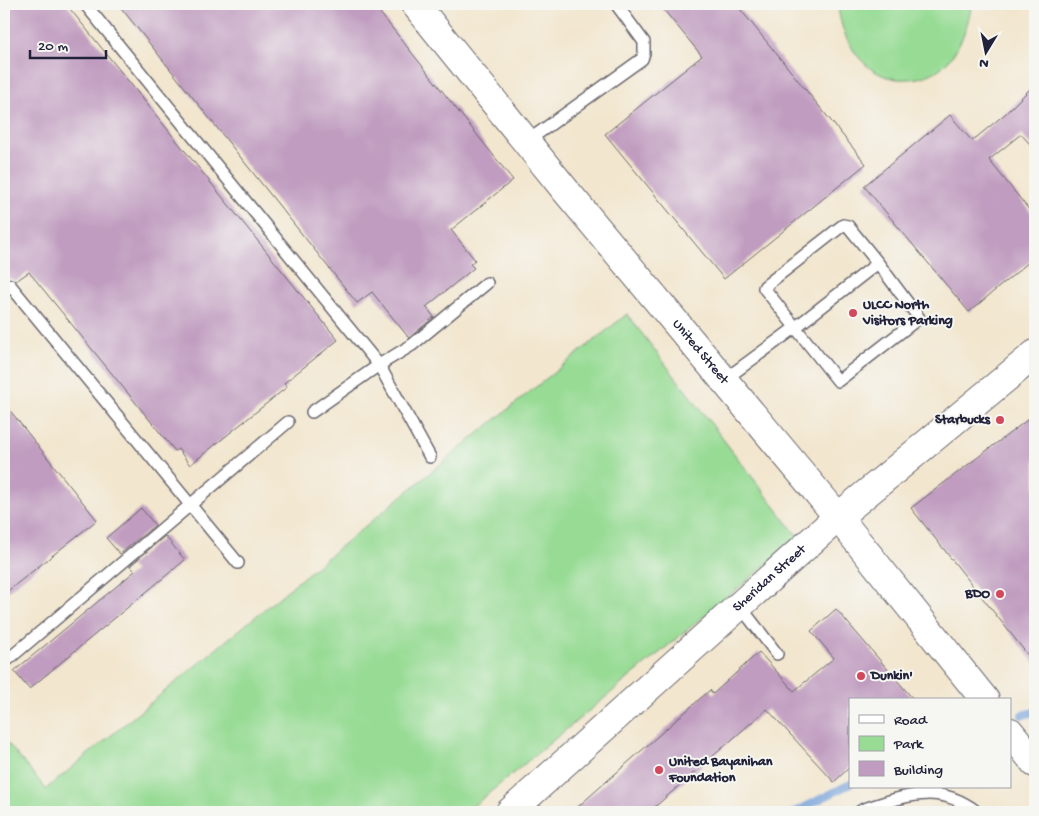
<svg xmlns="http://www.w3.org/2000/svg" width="1039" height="816" viewBox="0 0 1039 816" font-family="'Gochi Hand',sans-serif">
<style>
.green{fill:#97db94;stroke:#5c7e68}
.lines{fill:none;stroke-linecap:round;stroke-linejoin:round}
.stream{stroke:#6e9cd7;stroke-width:8}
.building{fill:#c09cc0}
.service-casing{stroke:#6b676e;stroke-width:14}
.tertiary-casing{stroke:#6b676e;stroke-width:30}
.service{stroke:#fff;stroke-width:11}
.tertiary{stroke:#fff;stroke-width:28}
.poi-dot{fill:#d1495b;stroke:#f6f6f2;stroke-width:2}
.labels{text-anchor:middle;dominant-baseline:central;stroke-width:4;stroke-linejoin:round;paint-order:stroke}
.poi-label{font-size:14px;font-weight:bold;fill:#22223b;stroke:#f6f6f2;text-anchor:start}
.street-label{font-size:14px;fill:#22223b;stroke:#f6f6f2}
</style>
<rect width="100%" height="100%" fill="#f6f6f2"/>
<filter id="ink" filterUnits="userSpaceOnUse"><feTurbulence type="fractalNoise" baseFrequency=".02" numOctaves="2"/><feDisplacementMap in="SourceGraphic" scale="10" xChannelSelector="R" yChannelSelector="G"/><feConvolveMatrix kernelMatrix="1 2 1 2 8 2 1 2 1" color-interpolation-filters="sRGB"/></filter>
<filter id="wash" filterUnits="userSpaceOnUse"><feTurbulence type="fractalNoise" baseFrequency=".0096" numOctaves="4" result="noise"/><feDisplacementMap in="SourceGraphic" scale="20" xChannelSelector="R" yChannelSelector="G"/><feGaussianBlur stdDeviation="1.12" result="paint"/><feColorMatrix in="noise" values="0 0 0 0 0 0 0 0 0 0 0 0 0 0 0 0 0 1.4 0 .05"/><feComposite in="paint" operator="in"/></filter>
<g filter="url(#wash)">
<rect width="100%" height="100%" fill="#f2e6ce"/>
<path class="green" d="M838 4H972C968 25 960 51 943 66 934 74 921 79 908 79 867 83 840 41 838 4Z
M627 314 799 538 466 812H4V739L46 789 476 435Z"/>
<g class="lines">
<path class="stream" d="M1022 715 1035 712
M795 812 850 784"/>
</g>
<g id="blocks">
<path class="building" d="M4 4H66L338 340 284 383 287 387 190 465 178 449 175 451 29 272 16 281 9 278 4 281Z
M118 4H373L513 180 451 230 475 260 470 264 474 268 426 307 434 317 409 338 372 292 357 303Z
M659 4H736L866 164 724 279 605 134 702 56Z
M1035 84V150L1021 134 989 160 1035 217V257L969 312 864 186 950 115 972 141 1005 114Z
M4 403 97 520 4 594Z
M1035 414V664L911 508Z
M141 508 155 525 120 554 106 538Z
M165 536 185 560 29 689 14 671 135 571 130 566Z
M836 609 914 700H850V767L834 782 767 709 649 812H572L710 690 713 694 759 652 794 691 834 658 811 631Z"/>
</g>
</g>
<g filter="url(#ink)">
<use href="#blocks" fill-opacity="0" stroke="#6b676e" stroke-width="1"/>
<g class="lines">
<g class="service-casing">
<path id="service" d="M85 4 379 365 312 412
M526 142 642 59 644 53V42L616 4
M843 225 848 226 878 263 919 318 838 381 764 288 765 286Z
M10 285 238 563
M724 380 796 327 878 263
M430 457 379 365 412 345 487 283
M740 606 777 654
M4 663 288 422
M859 812 864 809C906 796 938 782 977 812"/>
</g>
<g class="tertiary-casing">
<g id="tertiary">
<path id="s1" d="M415 4 566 191 838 517 985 700"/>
<path d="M1010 732 1035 763"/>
<path id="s2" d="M510 812 838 517 1035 354"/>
</g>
</g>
<use href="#service" class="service"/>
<use href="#tertiary" class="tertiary"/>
</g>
</g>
<g class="poi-dot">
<circle cx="853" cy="313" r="5"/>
<circle cx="1000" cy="420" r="5"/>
<circle cx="1000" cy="594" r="5"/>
<circle cx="861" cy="676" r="5"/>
<circle cx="659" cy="770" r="5"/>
</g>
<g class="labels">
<g class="poi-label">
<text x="863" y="305">ULCC North<tspan x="863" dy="16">Visitors Parking</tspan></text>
<text x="990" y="420" text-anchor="end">Starbucks</text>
<text x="990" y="594" text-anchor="end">BDO</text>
<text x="871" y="676">Dunkin'</text>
<text x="669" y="762">United Bayanihan<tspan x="669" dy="16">Foundation</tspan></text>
</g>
<g class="street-label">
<text stroke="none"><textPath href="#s1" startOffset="450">United Street</textPath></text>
<text stroke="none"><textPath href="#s2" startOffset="349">Sheridan Street</textPath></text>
</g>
</g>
<rect width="1039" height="816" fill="none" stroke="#f6f6f2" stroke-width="20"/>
<rect x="849" y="698" width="162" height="90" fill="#f6f6f2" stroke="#a1a1a9"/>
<rect x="859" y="715" width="25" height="8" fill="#ffffff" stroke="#a1a1a9"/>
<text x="894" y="724" font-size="15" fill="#22223b">Road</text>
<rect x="859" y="736" width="25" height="15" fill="#97db94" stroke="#a1a1a9"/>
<text x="894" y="748" font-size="15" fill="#22223b">Park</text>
<rect x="859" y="761" width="25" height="15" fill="#c09cc0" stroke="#a1a1a9"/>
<text x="894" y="774" font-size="15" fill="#22223b">Building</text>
<g transform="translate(986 52) rotate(190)" stroke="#f6f6f2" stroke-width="4" paint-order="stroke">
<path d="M0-4L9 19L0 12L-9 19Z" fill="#22223b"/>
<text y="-8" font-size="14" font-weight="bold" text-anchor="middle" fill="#22223b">N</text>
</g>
<path d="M30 50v8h76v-8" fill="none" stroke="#22223b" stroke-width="2.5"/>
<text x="38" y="50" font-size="15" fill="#22223b" stroke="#f6f6f2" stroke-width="4" paint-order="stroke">20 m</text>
</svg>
